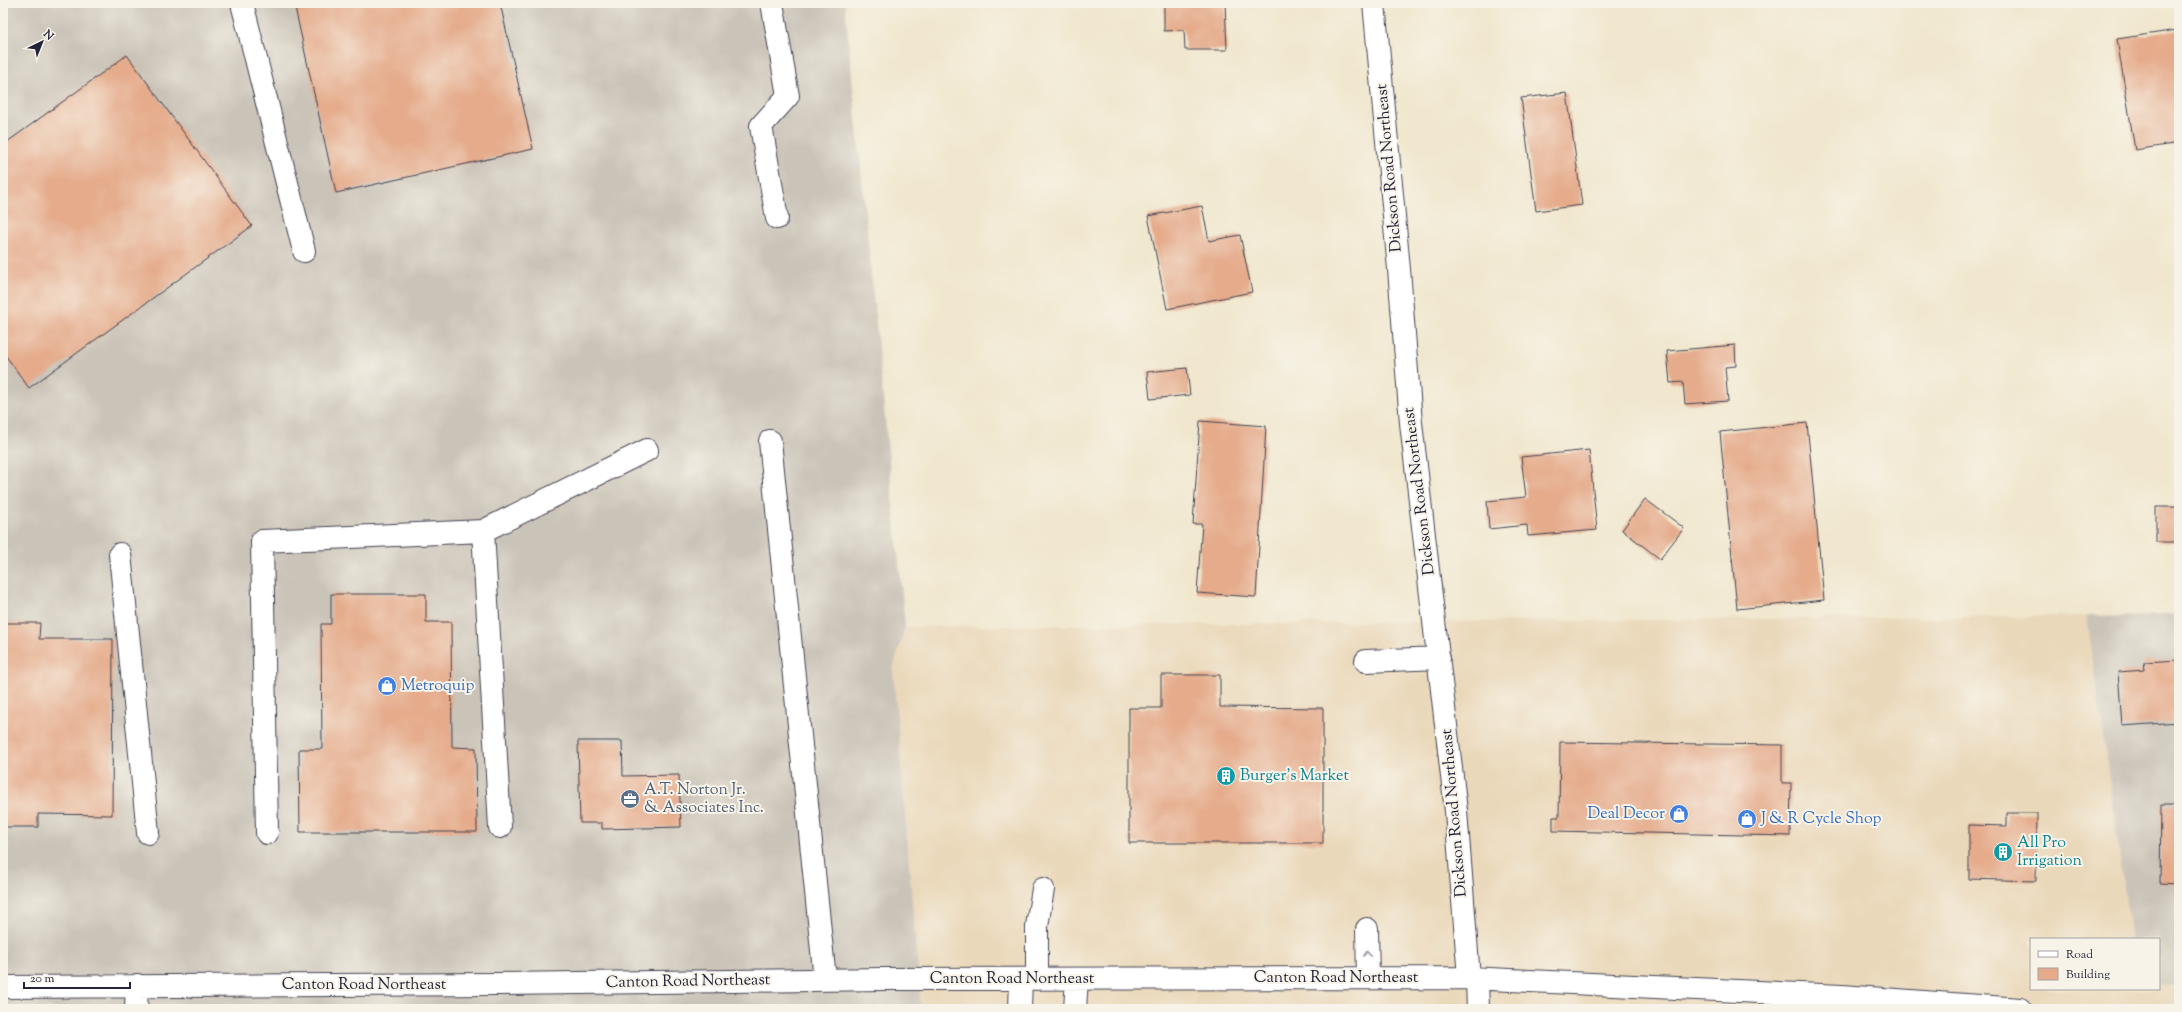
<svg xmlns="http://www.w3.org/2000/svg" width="2182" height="1012" viewBox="0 0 2182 1012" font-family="'Sorts Mill Goudy',serif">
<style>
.built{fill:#ead8ba;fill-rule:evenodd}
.industrial{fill:#cac3b8}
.building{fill:#e5ab8b}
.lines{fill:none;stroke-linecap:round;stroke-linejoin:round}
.minor-casing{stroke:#414051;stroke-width:24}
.minor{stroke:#fff;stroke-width:22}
.oneway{stroke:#9c9ca7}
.labels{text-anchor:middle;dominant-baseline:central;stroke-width:4;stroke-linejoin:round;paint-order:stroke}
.street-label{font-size:16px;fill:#22223b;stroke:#f7f3e8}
.shop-label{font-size:16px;fill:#366cbe;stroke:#f7f3e8;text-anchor:start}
.culture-label{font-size:16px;fill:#0d838f;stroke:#f7f3e8;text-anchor:start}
.service-label{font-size:16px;fill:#4e5e75;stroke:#f7f3e8;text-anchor:start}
</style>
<rect width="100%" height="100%" fill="#f7f3e8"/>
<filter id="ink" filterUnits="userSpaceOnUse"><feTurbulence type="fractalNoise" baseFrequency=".025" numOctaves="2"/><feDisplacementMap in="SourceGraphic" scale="8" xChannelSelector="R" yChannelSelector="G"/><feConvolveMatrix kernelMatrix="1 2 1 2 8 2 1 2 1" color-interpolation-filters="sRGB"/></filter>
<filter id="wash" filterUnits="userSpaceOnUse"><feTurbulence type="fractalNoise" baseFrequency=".012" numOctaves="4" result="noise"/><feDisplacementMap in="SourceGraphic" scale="16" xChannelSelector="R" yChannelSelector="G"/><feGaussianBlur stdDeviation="0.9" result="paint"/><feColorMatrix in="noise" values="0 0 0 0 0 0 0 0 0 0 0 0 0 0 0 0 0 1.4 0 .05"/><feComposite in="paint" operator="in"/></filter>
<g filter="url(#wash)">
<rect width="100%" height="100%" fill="#f0e7ce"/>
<path class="built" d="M2179 615V1009H921L893 669 905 627ZM2031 939H2159V989H2031Z"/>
<path class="industrial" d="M14 3H845L905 627 893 669 921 1009H3V12Z
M2179 615V986L2159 985V939H2131L2087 616Z"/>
<g id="blocks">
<path class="building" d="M294 3H500L533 149 336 193Z
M1164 3H1225L1227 50H1185L1184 30 1164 31Z
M2177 30 2179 143 2135 150 2117 39Z
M127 55 252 226 29 388 3 352V145Z
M1567 93 1582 205 1536 211 1521 98Z
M1202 206 1209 241 1240 235 1252 292 1167 309 1148 216Z
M1735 345 1736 366 1725 367 1728 401 1685 404 1683 382 1670 383 1667 351Z
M1187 368 1190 395 1150 399 1147 372Z
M1200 421 1266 426 1256 597 1197 593 1202 524H1193Z
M1807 423 1824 600 1737 609 1720 432Z
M1589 450 1597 530 1528 536 1527 525 1489 529 1487 501 1526 497 1521 457Z
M1645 499 1684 528 1660 559 1622 530Z
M2156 507H2179V542H2156Z
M331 594H426V622H451L452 747 476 748 477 832H300L299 749H322L321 624H331Z
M3 623H40L39 639H113L112 815 38 814V827H3Z
M2179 660V722L2122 726 2118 672 2145 670 2144 662Z
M1161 675H1220V707L1323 708V843H1129V708H1161Z
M578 741H622L623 776 679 775 681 827 602 829V823H580Z
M1560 742 1782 745V783H1791L1790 836 1553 831V817H1559Z
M2161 805H2179V884L2160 883Z
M2007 813H2037L2036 881 1969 879V825L2007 826Z"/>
</g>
</g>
<g filter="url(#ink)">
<use href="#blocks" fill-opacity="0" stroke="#414051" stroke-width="1"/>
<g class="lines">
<g class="minor-casing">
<path id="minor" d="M242 3 304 251
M772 3 788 96 761 126 777 218
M1374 3 1399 269 1411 423 1456 811 1469 978
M770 441 825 980
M120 554 148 833
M1366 661 1439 658
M500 827 483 531 647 450
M267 833 262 541 483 531
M1367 929 1368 978
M1037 979V926L1043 889
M1477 979 1478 1009
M3 987 497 984 883 979 1469 978 1842 996 2020 1009
M136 1009 137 985
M1020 1009 1021 979
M1075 1009 1077 979"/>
</g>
<use href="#minor" class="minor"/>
</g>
<defs><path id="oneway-chevron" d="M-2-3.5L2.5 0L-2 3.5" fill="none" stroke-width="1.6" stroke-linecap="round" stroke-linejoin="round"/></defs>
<use class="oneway" href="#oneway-chevron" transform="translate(1367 954) rotate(-92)"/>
</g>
<defs>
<g id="shop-disc" transform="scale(1)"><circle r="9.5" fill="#3f7fe0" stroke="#f7f3e8"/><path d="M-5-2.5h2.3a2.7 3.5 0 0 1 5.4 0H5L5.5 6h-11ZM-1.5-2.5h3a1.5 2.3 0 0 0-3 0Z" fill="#fff"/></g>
<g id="building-disc" transform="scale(1)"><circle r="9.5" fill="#0f9aa8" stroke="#f7f3e8"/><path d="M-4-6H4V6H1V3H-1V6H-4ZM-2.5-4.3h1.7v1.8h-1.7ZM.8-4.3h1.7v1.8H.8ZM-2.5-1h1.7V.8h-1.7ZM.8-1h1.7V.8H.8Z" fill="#fff"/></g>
<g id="office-disc" transform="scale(1)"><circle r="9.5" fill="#5c6f8a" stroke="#f7f3e8"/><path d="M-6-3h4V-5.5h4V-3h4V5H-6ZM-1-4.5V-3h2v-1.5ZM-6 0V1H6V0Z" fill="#fff"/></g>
</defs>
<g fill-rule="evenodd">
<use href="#shop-disc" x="387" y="686"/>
<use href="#building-disc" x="1226" y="776"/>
<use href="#office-disc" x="630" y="799"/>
<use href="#shop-disc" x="1679" y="814"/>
<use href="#shop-disc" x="1747" y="819"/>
<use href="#building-disc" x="2003" y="852"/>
</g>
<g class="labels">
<g class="street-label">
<text transform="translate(1390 168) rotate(-95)">Dickson Road Northeast</text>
<text transform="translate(1420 491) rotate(-97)">Dickson Road Northeast</text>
<text transform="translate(1455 813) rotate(-95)">Dickson Road Northeast</text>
<text x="1336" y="978">Canton Road Northeast</text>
<text x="1012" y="979">Canton Road Northeast</text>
<text transform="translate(688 982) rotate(-1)">Canton Road Northeast</text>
<text x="364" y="985">Canton Road Northeast</text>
</g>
<g class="shop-label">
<text x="401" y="686">Metroquip</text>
<text x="1665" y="814" text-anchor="end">Deal Decor</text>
<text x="1761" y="819">J &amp; R Cycle Shop</text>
</g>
<g class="culture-label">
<text x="1240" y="776">Burger's Market</text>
<text x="2017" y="843">All Pro<tspan x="2017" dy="18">Irrigation</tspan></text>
</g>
<g class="service-label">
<text x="644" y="790">A.T. Norton Jr.<tspan x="644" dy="18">&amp; Associates Inc.</tspan></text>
</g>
</g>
<rect width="2182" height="1012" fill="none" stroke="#f7f3e8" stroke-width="16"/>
<rect x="2030" y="938" width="130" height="52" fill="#f7f3e8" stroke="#a29fa3"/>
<rect x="2038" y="951" width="20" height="6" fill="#ffffff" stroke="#a29fa3"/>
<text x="2066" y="958" font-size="12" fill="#22223b">Road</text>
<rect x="2038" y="968" width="20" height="12" fill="#e5ab8b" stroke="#a29fa3"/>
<text x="2066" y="978" font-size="12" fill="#22223b">Building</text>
<g transform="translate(42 42) rotate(43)" stroke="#f7f3e8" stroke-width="3" paint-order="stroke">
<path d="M0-3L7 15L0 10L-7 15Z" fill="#22223b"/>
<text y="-6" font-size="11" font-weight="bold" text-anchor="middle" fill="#22223b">N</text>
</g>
<path d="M24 982v6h106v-6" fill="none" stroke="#22223b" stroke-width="2"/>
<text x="30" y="982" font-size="12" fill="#22223b" stroke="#f7f3e8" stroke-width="3" paint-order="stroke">20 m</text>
</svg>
